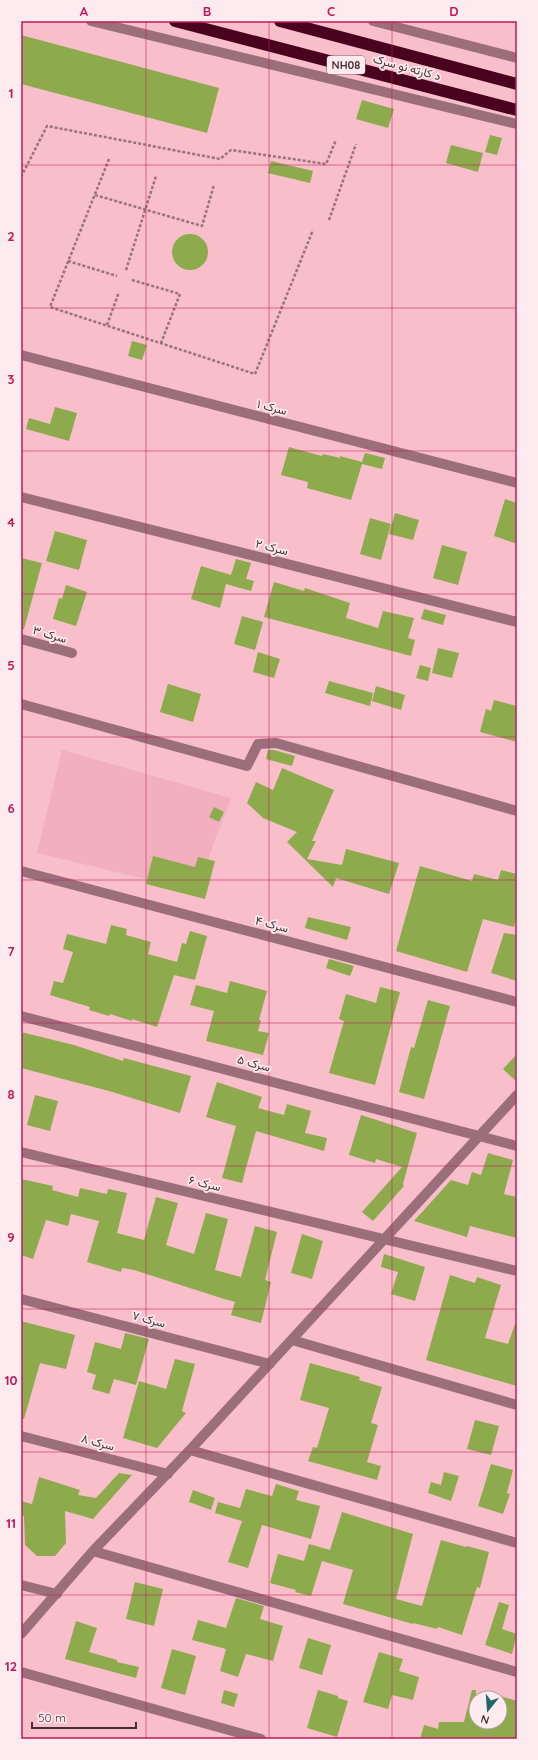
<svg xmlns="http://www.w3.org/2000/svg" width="538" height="1760" viewBox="0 0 538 1760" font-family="Quicksand,Vazirmatn,sans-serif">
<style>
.built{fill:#f2b0bf}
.building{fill:#8dab4c}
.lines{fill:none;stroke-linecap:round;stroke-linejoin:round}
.path{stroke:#99727a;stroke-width:2.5;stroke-dasharray:3 2;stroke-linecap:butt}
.minor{stroke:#9b6f79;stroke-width:10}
.highway{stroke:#49031f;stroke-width:12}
.grid{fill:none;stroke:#c2185b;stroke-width:1;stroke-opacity:0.55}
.labels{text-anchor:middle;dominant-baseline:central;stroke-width:3.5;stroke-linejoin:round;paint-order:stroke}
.shield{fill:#feebef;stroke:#7d676c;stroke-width:1}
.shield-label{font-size:11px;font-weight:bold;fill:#462f34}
.street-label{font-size:12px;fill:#462f34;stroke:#feebef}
.neatline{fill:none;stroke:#c2185b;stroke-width:1.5}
.grid-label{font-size:13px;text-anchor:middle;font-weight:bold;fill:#c2185b}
</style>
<rect width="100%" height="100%" fill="#f8beca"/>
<path class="built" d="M62 750 231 798 196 891 37 853Z"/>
<path class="building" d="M21 35 219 88 207 133 21 84Z
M362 100 394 109 388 128 356 119Z
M490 135 502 138 497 155 485 152Z
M451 145 483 153 478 172 446 163Z
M271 161 313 171 310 183 268 173Z
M172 252a18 18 0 1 1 36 0a18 18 0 1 1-36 0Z
M132 341 147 345 142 360 128 356Z
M55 407 77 413 69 441 26 429 29 418 50 424Z
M289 447 322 456 323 454 340 458V456L362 462 365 453 385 458 382 469 362 464 351 500 307 488 308 482 281 475Z
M505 499 517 503V544L494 536Z
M395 513 419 520 413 540 389 534Z
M370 518 391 524 381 560 360 554Z
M55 531 87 540 79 570 46 561Z
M442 545 467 552 458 585 433 578Z
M21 558 42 563 24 629H21Z
M236 559 251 563 246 579 254 581 251 591 226 584 220 608 191 599 201 566 231 575Z
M274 582 304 591 305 588 350 603 346 618 378 628 383 611 414 618 408 638 415 640 411 656 264 617Z
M66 585 87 592 76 626 53 619 59 598 62 599Z
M424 609 446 615 443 625 421 619Z
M242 616 263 622 255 650 234 644Z
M438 648 459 653 452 678 432 673Z
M258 652 280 659 274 678 253 672Z
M420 665 431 668 428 681 416 678Z
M329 681 373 693 370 706 325 693Z
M168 684 201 694 193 722 160 712Z
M376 686 405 695 401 710 372 701Z
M494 700 517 706V742L480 732 486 709 491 711Z
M268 750H274L295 756 292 766 266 759Z
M282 768 334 790 312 841H316L307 859 342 865 346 849 399 863 389 894 336 878 333 887 287 842 297 832 263 818 247 803 256 782 273 790Z
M214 807 224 812 219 822 209 817Z
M153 856 195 867 198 857 215 861 205 899 146 884Z
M420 866 472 881 474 874 498 880 501 870 517 874V916L514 927 483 919 467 972 396 951Z
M308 917 351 927 347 940 305 928Z
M111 925 127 929 126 935 151 942 148 954 177 962 182 943 186 944 190 931 207 936 195 980 174 975 157 1027 132 1019V1021L110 1014 109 1016 89 1010 90 1007 50 995 54 981 63 983 73 952 63 949 67 934 106 944Z
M504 933 517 935V981L491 973Z
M329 959 354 966 350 976 326 968Z
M230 981 267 991 259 1020H261L258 1031 269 1033 263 1055 206 1041 214 1011 190 1005 196 985 227 993Z
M380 987 400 992 375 1085 329 1073 344 1021 339 1019 346 994 376 1003Z
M428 1000 450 1006 424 1099 399 1092 411 1047 414 1048Z
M21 1032 74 1045 123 1061 124 1058 191 1076 180 1113 109 1091 21 1068Z
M517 1054V1082L503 1069Z
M217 1082 262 1097 258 1108 284 1115 287 1104 311 1111 305 1133 327 1138 324 1151 256 1131 242 1183 222 1178 236 1126 206 1117Z
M35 1095 58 1101 50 1131 27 1125Z
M361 1115 417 1133 403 1184 404 1186 373 1221 362 1212 402 1167 376 1159 375 1163 349 1155Z
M488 1153 513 1160 504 1194 517 1197V1238L470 1226 467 1237 414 1221 451 1180 468 1185 472 1172 481 1175Z
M21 1179 53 1186 52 1190 78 1197 80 1188 107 1194 108 1189 127 1193 117 1233 144 1240 156 1197 178 1203 166 1245 194 1254 206 1213 228 1219 215 1270 241 1277 255 1226 277 1232 265 1280 271 1282 261 1323 231 1315 235 1302 221 1298 134 1270 122 1268 121 1272 87 1262 99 1221 71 1214 68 1226 46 1220 33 1259 21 1255Z
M302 1234 323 1241 312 1279 291 1273Z
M384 1254 425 1267 415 1301 391 1294 398 1272 381 1267Z
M450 1275 475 1283 477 1277 501 1285 485 1338 508 1344 515 1324H517V1386L426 1360Z
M21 1321 75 1335 66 1369 40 1363 24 1419H21Z
M125 1333 149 1339 136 1385 114 1379 109 1394 92 1389 96 1375 87 1372 95 1342 121 1349Z
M175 1359 195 1364 182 1411 186 1413 157 1448 123 1438 139 1381 166 1389Z
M310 1363 360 1377 359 1380 382 1387 371 1423 378 1425 367 1462 381 1466 377 1480 308 1461 313 1447 317 1448 329 1408 300 1400Z
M475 1420 499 1426 491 1455 467 1449Z
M491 1464 513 1470 507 1493 510 1494 503 1514 478 1506Z
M444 1472 459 1476 451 1501 428 1493 431 1482 441 1485Z
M119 1473 132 1475 93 1519 65 1511 66 1543 55 1556H37L25 1545 24 1516 21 1515V1501L32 1504 39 1477 80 1490 78 1495 96 1498Z
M276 1484 299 1491 296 1500 320 1506 311 1539 262 1525 248 1568 228 1562 242 1521 215 1513 218 1502 240 1508 246 1489 272 1496Z
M193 1490 215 1498 211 1510 189 1502Z
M342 1512 413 1534 396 1599 422 1606 441 1540 466 1547 467 1546 489 1552 480 1588 477 1587 462 1635 438 1627 437 1629 413 1623V1624L343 1604 353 1570 322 1561 311 1596 295 1592 296 1590 270 1583 278 1554 304 1561 309 1544 330 1550Z
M135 1582 163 1589 154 1626 126 1619Z
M236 1598 264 1606 260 1619 283 1626 273 1661 246 1654 238 1677 220 1671 226 1649 192 1640 198 1620 226 1628Z
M499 1602 509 1605 502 1629 517 1634 512 1654 485 1645Z
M76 1621 97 1628 89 1652 117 1660V1662L139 1667 136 1678 65 1659Z
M308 1638 331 1645 322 1675 299 1668Z
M172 1649 196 1656 185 1695 161 1688Z
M379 1652 403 1659 399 1671 419 1677 413 1700 392 1695 388 1709 363 1702Z
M224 1690 238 1694 234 1707 221 1703Z
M318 1690 338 1696V1698L348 1701 337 1737 307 1728Z
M472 1690H476V1722H500V1696L517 1701V1739H420L424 1725 438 1729 439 1722H464Z"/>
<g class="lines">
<path class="path" d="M109 159 50 307 255 374 313 230
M21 177 47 126 220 159 231 150 326 164 336 140
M95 195 202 226 214 185
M329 220 356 144
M68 261 117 276
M126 270 156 176
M132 280 180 294 161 343
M107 325 119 292"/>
<path class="minor" d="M91 21 517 124
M373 21 517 58
M21 355 517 483
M21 497 517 622
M21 639 72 653
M21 704 247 766 258 744 276 743 517 811
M21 871 517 1002
M21 1016 517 1146
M21 1152 517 1271
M21 1299 270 1364
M292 1340 517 1405
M21 1436 168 1474
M190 1450 517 1543
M93 1551 517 1672
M21 1585 57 1594
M21 1634 93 1551 190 1450 517 1095
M21 1672 261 1739"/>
<path class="highway" d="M175 21 517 110
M280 21 517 84"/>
</g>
<path class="grid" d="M146 21V1739M269 21V1739M392 21V1739M21 165H517M21 308H517M21 451H517M21 594H517M21 737H517M21 880H517M21 1023H517M21 1166H517M21 1309H517M21 1452H517M21 1595H517"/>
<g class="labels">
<rect class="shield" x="327" y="56" width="38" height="18" rx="3"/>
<g class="shield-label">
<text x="346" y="65">NH08</text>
</g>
<g class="street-label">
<text transform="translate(407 67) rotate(15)">د کارته نو سړک</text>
<text transform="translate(272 407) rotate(14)">سرک ۱</text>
<text transform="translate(272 547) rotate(14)">سرک ۲</text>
<text transform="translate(50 634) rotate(16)">سرک ۳</text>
<text transform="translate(272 924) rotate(15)">سرک ۴</text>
<text transform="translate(254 1063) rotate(15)">سرک ۵</text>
<text transform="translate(205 1183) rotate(14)">سرک ۶</text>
<text transform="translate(149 1319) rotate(15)">سرک ۷</text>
<text transform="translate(98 1442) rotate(15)">سرک ۸</text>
</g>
</g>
<rect width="538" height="1760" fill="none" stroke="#feebef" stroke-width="44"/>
<g transform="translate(488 1710) rotate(197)"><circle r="19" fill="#feebef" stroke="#b4a0a4"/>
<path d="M0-3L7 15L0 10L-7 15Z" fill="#206961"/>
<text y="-6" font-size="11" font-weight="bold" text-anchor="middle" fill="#462f34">N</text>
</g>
<path d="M32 1722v6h104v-6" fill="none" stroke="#462f34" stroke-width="2"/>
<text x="38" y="1722" font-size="12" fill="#462f34" stroke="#feebef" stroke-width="3" paint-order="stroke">50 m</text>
<rect x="22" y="22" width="494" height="1716" class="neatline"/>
<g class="grid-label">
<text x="84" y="16">A</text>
<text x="207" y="16">B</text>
<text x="331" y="16">C</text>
<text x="454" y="16">D</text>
<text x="11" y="98">1</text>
<text x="11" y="241">2</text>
<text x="11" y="384">3</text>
<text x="11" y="527">4</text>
<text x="11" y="670">5</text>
<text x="11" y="813">6</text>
<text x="11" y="956">7</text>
<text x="11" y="1099">8</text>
<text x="11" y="1242">9</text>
<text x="11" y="1385">10</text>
<text x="11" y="1528">11</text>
<text x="11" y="1671">12</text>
</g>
</svg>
